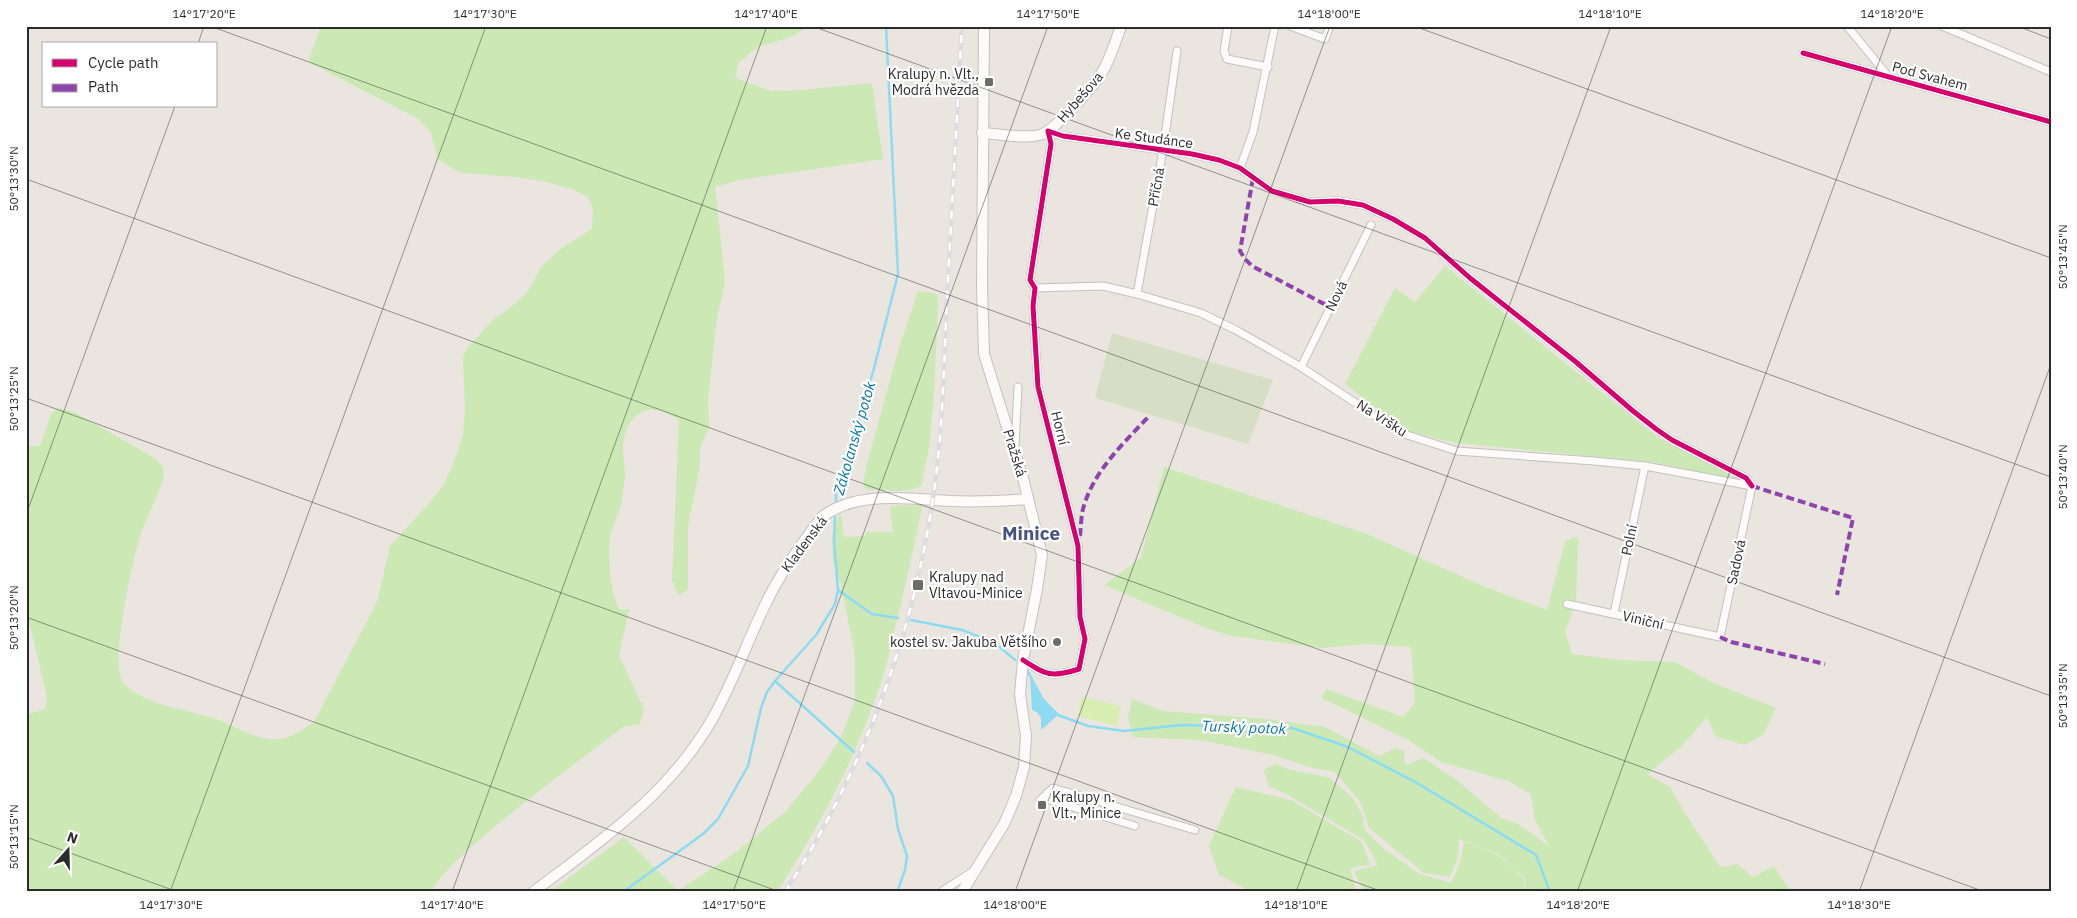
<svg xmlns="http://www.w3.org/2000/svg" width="2077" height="918" viewBox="0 0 2077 918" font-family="'IBM Plex Sans',sans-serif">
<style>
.green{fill:#cbe8b5}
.cemetery{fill:#d6dfc5}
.pitch{fill:#d8edb1}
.water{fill:#8cdbf3}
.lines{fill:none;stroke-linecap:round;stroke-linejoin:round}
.stream{stroke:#8cdbf3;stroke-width:2.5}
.street-casing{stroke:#c3c1c1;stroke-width:9}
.secondary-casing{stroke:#c3c1c1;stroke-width:12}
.street{stroke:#fcfbfa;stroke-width:7}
.secondary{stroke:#fcfbfa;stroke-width:10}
.rail-casing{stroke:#dddddf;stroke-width:4.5}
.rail{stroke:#fff;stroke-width:2.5;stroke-dasharray:8;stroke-linecap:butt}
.quiet{stroke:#8e44ad;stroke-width:4;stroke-dasharray:8 4;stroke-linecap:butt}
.cycleway-casing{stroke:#fff;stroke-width:8}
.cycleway{stroke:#d6006c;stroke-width:5}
.ticks{fill:none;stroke:#2b2b2b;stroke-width:1;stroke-opacity:0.45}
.poi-dot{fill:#6e6c6a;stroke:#fff;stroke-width:2}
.labels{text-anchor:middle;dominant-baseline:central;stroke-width:4.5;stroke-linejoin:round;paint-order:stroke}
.poi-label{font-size:14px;fill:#2b2b2b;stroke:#fff;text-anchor:end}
.street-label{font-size:14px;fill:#2b2b2b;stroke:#fff}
.water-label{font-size:15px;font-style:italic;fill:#0074aa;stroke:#fff}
.district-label{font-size:19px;font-weight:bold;fill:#465281;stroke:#fff}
.neatline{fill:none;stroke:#2b2b2b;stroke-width:2}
.ticks-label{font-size:12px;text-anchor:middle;fill:#2b2b2b}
</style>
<rect width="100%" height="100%" fill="#eae5df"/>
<path class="green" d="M321 26H809L793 36 758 47 738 63 735 78 771 91 802 90 872 83 883 159 739 180 715 187 725 280 716 324 708 401 709 427 700 448V466L688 527V590L678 595 672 580 679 421C659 405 638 404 626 430 620 444 625 461 625 476 624 483 623 491 622 499 620 513 612 525 610 539 607 555 611 598 620 610L629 609 619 656 644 709 640 724 623 727C590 753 440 861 432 892H26V715L45 709 47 697 26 609V446H38L41 444 51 414 58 408 74 412 156 459 163 468 164 476C158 497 147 515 140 536 133 559 108 669 124 684 146 706 187 709 216 719 235 726 259 742 280 739 292 738 305 728 314 722L377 602 390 546 433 499 444 484 452 467 463 436 465 410 463 356 468 347 495 318 509 309 527 293 542 266 562 248 592 229 593 209 588 197 574 190 547 182 516 177 460 173 438 159 431 133 419 119 312 64 309 60Z
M1445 266 1657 437 1729 474 1731 479 1652 462 1455 443 1404 430 1345 384 1395 288 1415 302Z
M918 291 937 294 938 304 934 394 929 447 921 486C905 494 884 490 866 489L863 483 868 460 899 348Z
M1164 467 1367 534 1483 586 1547 610 1565 542 1574 537 1578 538 1576 601 1565 632 1572 654 1618 660 1675 662 1713 683 1776 708 1763 735 1744 745 1715 736 1707 717 1681 747 1647 774 1670 787 1685 813 1720 867 1737 864 1753 877 1774 866 1791 892H1527L1524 877 1512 868 1505 859 1494 852 1459 839 1458 857 1450 877 1424 873 1369 828 1361 803 1335 772 1305 766 1273 755 1200 740 1133 737 1128 718 1132 699 1163 711 1266 719 1325 727 1379 756 1396 748 1404 751 1405 765 1424 758 1458 781 1501 818 1518 824 1549 846 1535 820 1531 794 1508 781 1441 762 1408 740 1322 698 1326 689 1403 717 1415 703 1411 647 1366 644 1322 648 1232 636 1206 628 1104 585 1141 558Z
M922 505C915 544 906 582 897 620 892 639 889 660 882 679 858 754 820 826 777 892H550L624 837 678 891 735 853 785 812 819 771 840 739 855 701V654L840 581 833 561 832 535 839 514 841 516 844 537 865 536 866 532H893L890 506Z
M1275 764 1288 769 1330 778 1353 798 1363 817 1364 829 1383 848 1418 873 1451 883 1460 863 1464 842C1477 847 1495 851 1505 861 1512 868 1515 872 1523 878L1526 892H1366L1362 888 1354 871 1378 865 1364 840 1286 794 1269 786 1264 770Z
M1236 787 1291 800 1362 842 1370 865 1350 868 1356 890 1359 892H1252L1219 875 1209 846Z"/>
<path class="cemetery" d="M1112 333 1273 380 1248 444 1095 398Z"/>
<path class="pitch" d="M1082 697 1121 706 1117 726 1078 716Z"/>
<path class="water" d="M1030 676 1043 700 1058 715 1041 730C1041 720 1043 714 1032 710Z"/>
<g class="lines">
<path class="stream" d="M836 505V494L873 372 898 274 886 26
M838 590 872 614 898 618
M911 620 962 630 995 643 1015 660
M1027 670 1043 700 1058 715 1088 726 1124 731 1182 725 1292 728 1348 747 1417 783 1536 855 1550 892
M775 681 854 752
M867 763 881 776 893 796 898 829 907 856 905 870 897 892
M623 892 703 834 718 819 748 766 761 708 767 692 775 681 816 635 835 604 838 590 834 541 835 513"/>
<g class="street-casing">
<path id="street" d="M1228 26 1224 51 1227 59 1268 67
M1290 26 1325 39 1330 26
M1847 26 1888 76
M1942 26 2051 72
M1803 53 2051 122
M1048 131 1063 136 1192 154 1219 160 1240 168 1272 191 1310 202 1338 201 1363 205 1393 219 1425 238 1470 278 1576 362 1633 411 1656 429 1672 440 1746 478 1752 486
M1240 168 1253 132 1275 26
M1035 288 1103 286 1137 294 1201 313 1236 330 1301 367 1401 433 1457 451 1594 461 1645 466 1752 486
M1137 294 1163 150 1177 51
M1301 367 1371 225
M1015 445 1018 387
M1567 604 1720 637 1752 486
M1614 613 1645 466
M1023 660C1046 675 1051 678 1079 669L1085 639 1080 617 1078 546 1038 387 1033 306 1035 288 1030 280 1051 144 1048 131
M1047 793 1050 800 1135 826
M1040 800 1053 788 1195 830
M941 892 975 870"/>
</g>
<g class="secondary-casing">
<path id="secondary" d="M982 133C1000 134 1023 139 1040 135 1055 131 1096 83 1104 69 1111 56 1116 40 1121 26
M533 892C600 842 672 792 714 716 734 680 748 640 766 603 781 572 801 544 822 517 857 490 909 499 950 501 976 502 1002 501 1028 499
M962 892 1004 824 1016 796 1024 767 1026 736 1020 694 1023 660 1037 589 1042 555 1023 478 984 354 982 287 984 26"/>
</g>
<use href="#street" class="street"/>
<use href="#secondary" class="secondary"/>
<g class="rail-casing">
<path id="rail" d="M785 892C862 773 912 639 933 498 943 432 944 363 947 296 952 206 957 116 962 26"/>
</g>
<use href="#rail" class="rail"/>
<path class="quiet" d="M1253 178 1240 251 1245 259 1252 266 1330 307
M1752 486 1853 518 1837 595
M1080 536C1081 527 1081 517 1083 509 1093 471 1124 443 1150 415
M1720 637 1731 642 1825 664"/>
<g class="cycleway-casing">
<path id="cycleway" d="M1803 53 2051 122
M1048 131 1063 136 1192 154 1219 160 1240 168 1272 191 1310 202 1338 201 1363 205 1393 219 1425 238 1470 278 1576 362 1633 411 1656 429 1672 440 1746 478 1752 486
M1023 660C1046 675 1051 678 1079 669L1085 639 1080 617 1078 546 1038 387 1033 306 1035 288 1030 280 1051 144 1048 131"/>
</g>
<use href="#cycleway" class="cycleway"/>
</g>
<path class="ticks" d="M210 26 2051 696M812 26 2051 477M1414 26 2051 258M2017 26 2051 39M198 44 204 26M26 179 1985 892M26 398 1383 892M26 515 175 106M26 617 780 892M26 837 178 892M170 892 486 26M452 892 767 26M733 892 1048 26M1015 892 1330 26M1296 892 1611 26M1577 892 1892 26M1859 892 2051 364"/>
<g class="poi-dot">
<rect x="984" y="77" width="10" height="10" rx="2.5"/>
<rect x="912" y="579" width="12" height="12" rx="2.5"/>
<circle cx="1057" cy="642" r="5"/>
<rect x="1037" y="800" width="10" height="10" rx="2.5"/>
</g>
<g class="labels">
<g class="poi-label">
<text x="979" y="74">Kralupy n. Vlt.,<tspan x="979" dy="16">Modrá hvězda</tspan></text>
<text x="929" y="577" text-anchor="start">Kralupy nad<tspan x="929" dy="16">Vltavou-Minice</tspan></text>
<text x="1047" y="642">kostel sv. Jakuba Většího</text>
<text x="1052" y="797" text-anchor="start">Kralupy n.<tspan x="1052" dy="16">Vlt., Minice</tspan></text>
</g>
<g class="street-label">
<text transform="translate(1930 76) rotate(15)">Pod Svahem</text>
<text transform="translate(1080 97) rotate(-49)">Hybešova</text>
<text transform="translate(1154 138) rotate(8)">Ke Studánce</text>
<text transform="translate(1156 187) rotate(-80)">Příčná</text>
<text transform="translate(1336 296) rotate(-64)">Nová</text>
<text transform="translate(1382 418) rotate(32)">Na Vršku</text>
<text transform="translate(1060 428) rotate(76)">Horní</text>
<text transform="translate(1015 453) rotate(73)">Pražská</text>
<text transform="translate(1629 540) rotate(-78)">Polní</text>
<text transform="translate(804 544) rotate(-53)">Kladenská</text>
<text transform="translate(1736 562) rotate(-78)">Sadová</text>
<text transform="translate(1643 620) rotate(13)">Viniční</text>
</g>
<g class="water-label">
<text transform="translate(854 438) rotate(-74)">Zákolanský potok</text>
<text transform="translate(1244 727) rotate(2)">Turský potok</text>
</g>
<g class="district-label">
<text x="1031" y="533">Minice</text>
</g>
</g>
<rect width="2077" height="918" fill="none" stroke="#ffffff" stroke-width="55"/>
<rect x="42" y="42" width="175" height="65" fill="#ffffff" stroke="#aaaaaa"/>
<rect x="52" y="59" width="25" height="8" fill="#d6006c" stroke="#aaaaaa"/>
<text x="88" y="68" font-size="15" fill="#2b2b2b">Cycle path</text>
<rect x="52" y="84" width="25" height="8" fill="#8e44ad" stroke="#aaaaaa"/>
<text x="88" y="92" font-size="15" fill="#2b2b2b">Path</text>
<g transform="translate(68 850) rotate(20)" stroke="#ffffff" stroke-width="4" paint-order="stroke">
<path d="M0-4L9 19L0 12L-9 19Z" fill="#2b2b2b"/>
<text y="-8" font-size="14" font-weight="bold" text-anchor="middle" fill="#2b2b2b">N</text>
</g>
<rect x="28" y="28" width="2022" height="862" class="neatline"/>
<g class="ticks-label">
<text x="204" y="18">14°17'20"E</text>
<text x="485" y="18">14°17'30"E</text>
<text x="766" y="18">14°17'40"E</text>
<text x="1048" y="18">14°17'50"E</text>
<text x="1329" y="18">14°18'00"E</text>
<text x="1610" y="18">14°18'10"E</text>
<text x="1892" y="18">14°18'20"E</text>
<text transform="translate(14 179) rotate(-90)" y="4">50°13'30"N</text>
<text transform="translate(2063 257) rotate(-90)" y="4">50°13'45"N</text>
<text transform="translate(14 399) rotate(-90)" y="4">50°13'25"N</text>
<text transform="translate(2063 477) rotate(-90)" y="4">50°13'40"N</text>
<text transform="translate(14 618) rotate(-90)" y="4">50°13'20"N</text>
<text transform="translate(2063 696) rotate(-90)" y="4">50°13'35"N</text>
<text transform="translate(14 837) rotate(-90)" y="4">50°13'15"N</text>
<text x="171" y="909">14°17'30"E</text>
<text x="452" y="909">14°17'40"E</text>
<text x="734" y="909">14°17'50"E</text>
<text x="1015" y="909">14°18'00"E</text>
<text x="1296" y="909">14°18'10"E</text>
<text x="1578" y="909">14°18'20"E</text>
<text x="1859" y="909">14°18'30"E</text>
</g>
</svg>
